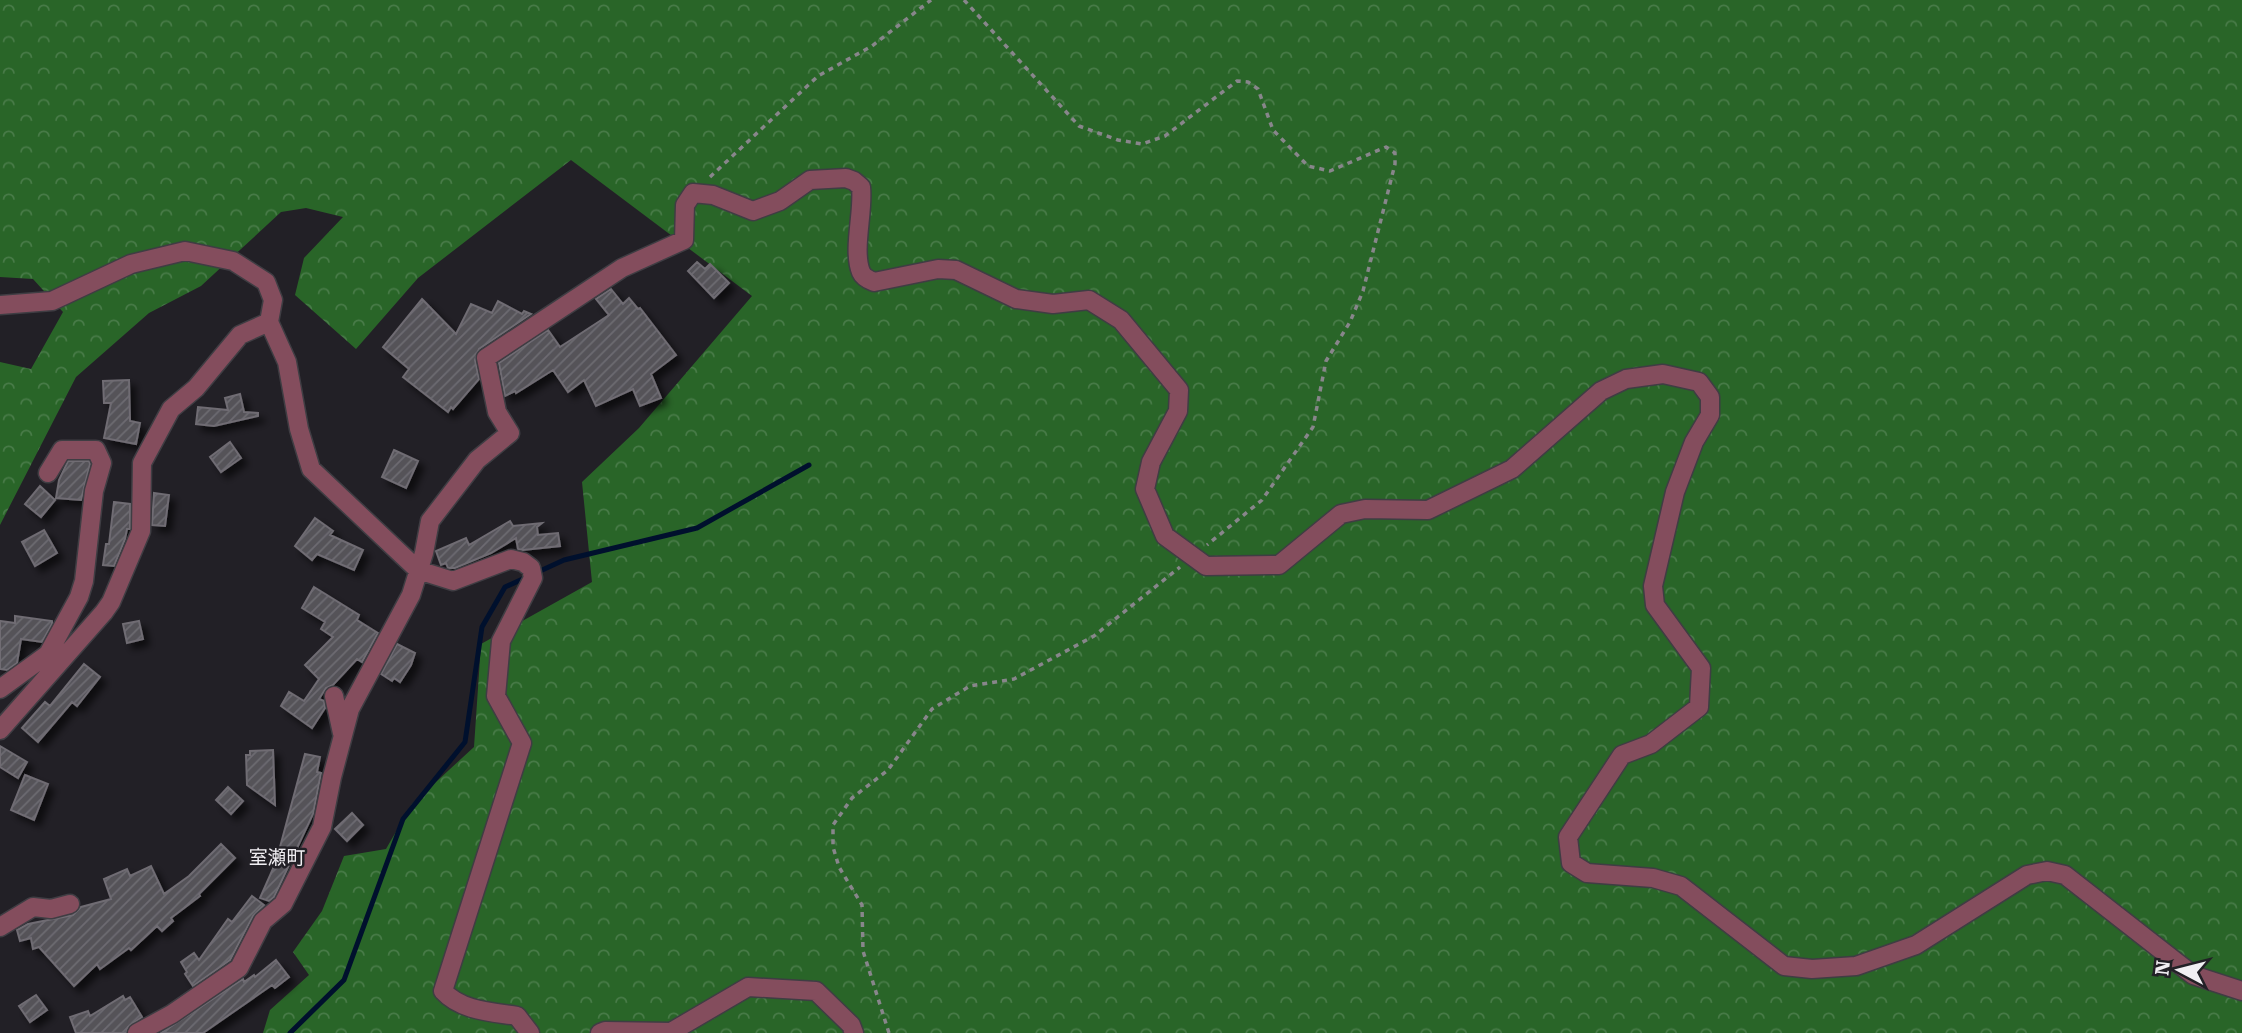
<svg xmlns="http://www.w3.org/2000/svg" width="2242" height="1033" viewBox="0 0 2242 1033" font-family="'Roboto Serif','Noto Sans JP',serif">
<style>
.forest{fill:url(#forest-crowns)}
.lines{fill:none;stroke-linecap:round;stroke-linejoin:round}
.stream{stroke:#00102d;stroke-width:5}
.building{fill:url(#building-hatch);stroke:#6f6c73;stroke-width:2;filter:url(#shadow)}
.minor-casing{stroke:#3f3d43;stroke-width:21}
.path{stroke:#88868b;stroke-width:3.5;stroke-dasharray:5 5;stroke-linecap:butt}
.minor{stroke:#844d5d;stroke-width:18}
.labels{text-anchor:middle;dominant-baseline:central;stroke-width:5;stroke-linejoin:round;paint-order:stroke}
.neighbourhood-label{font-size:19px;fill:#f1eff3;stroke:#222026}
</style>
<defs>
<pattern id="forest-crowns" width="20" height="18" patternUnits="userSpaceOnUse" patternTransform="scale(1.75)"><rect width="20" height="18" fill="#296528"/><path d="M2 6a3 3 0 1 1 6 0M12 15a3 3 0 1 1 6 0" fill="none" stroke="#487b48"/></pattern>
<pattern id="building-hatch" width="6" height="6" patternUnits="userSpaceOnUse" patternTransform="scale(1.75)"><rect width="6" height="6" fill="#545259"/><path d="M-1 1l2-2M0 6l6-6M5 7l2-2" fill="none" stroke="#6d6b71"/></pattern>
<filter id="shadow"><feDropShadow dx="6" dy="6" stdDeviation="3.5" flood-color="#0009"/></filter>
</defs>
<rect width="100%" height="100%" fill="#222026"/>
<path class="forest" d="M0 0H2242V1033H263L270 1010 309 975 293 952 322 911 344 856 386 849 412 804 474 747 481 644 592 582 582 482 639 428 752 296 571 160 418 278 356 349 295 295 304 258 343 217 306 208 281 212 201 286 149 313 76 377 0 525V362L31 369 63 312 33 279 0 277Z"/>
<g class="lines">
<path class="stream" d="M290 1033 344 980 403 819 465 742 482 627 505 587 564 560 697 528 809 465"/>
</g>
<path class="building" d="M697 262 705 269 710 264 729 283 714 298 688 271Z
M611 289 623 304 629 298 638 309 640 308 676 355 651 374 661 398 640 406 633 389 596 406 584 380 568 392 553 370 516 393 515 391 505 396 499 363 548 330 560 347 609 315 596 299Z
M422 299 456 334 471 304 492 313 498 301 522 314 524 311 531 314 479 349 475 360 479 379 453 409 451 407 448 412 403 377 409 369 383 347Z
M129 380 130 421 140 423 136 444 104 438 111 403H104L103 381Z
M240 394 244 412 258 413V416L214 426 196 424 198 407 228 410 225 398Z
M230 442 241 458 221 472 210 457Z
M394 450 418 461 406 488 382 477Z
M68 461H89L90 464 81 500 56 498 59 480Z
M40 486 55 500 41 517 25 504Z
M154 493 169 495 165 526 152 525Z
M114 502 130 504V529H127L125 539 114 566 103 565 106 544H109Z
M315 518 333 531 330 535 363 550 354 570 317 554 312 560 295 546Z
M510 521 513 526 542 523 537 527 538 535 558 533 560 546 523 550 518 549 516 538 491 553 455 568H448L446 563 441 565 436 551 466 538 469 545Z
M44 530 57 553 35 566 22 542Z
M314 587 359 615 357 620 378 633 362 662 357 659 333 685 326 688 319 699 324 701 325 708 312 728 281 706 289 692 304 701 319 679 305 665 333 637 321 629 325 622 302 608Z
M15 616 52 621V624L42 642 21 639 17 663 7 670 0 669V621L15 623Z
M139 621 143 639 127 643 123 624Z
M397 644 415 653 411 665 400 682 394 678 392 681 381 674Z
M84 664 100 677 77 706 72 702 38 742 22 728 45 702 50 706Z
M0 746 27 762 18 778 0 767Z
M273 750 275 805 247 785 246 755H250V751Z
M305 754 320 757 317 772 321 773 313 814 274 897 269 901 260 898 276 862Z
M25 775 48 784 34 820 11 810Z
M228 787 243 801 231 814 216 800Z
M352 813 363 825 347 841 335 829Z
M221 844 235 858 199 894 200 896 171 918 173 921 162 931 157 926 131 950 129 948 100 969 97 964 74 986 39 947 33 949 31 938 20 941 17 930 28 924 73 915 81 907 111 899 104 879 127 869 130 876 151 866 164 894 189 876Z
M252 896 264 905 253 916 230 960 193 986 185 974 187 972 181 962 194 953 199 960 228 919 232 922Z
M276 960 289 977 275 988 272 985 203 1033H161L243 979 244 982 254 975 255 977Z
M36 995 47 1010 30 1022 19 1006Z
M123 996 125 1000 130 997 142 1017 128 1027 126 1033H76L70 1017 88 1011 90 1016Z"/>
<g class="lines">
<g class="minor-casing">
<path id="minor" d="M0 305 52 301 131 264 185 251 233 261 266 282 273 300 269 322 287 362 299 429 311 469 418 570 453 581 511 559 523 562 531 568 533 578 501 641 496 696 522 743 443 991C461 1011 492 1012 517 1016L530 1033
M0 689 48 654 79 597 84 581 94 491 102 463 96 450H62L48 473
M334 696 342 733
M0 730 104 612 111 602 141 531 142 463 171 409 196 388 240 335 269 322
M0 927 33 907 51 909 70 904
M137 1033 172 1014 239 968 263 921 283 904 322 827 332 777 350 709 411 595 424 553 430 521 477 460 510 433 497 412 486 358 622 268 684 240 685 205 693 193 713 195 753 211 780 201 810 180 846 178 854 181 861 187C864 211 852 250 861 272 863 277 869 280 874 282L938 269 956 270 1016 299 1053 304 1089 300 1121 320 1179 390 1178 411 1151 462 1145 489 1165 536 1206 566 1279 565 1341 514 1365 509 1428 510 1512 469 1601 391 1626 379 1663 374 1699 382 1710 397V415L1694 442 1675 492 1653 586 1655 605 1701 668 1699 707 1651 744 1622 755 1568 837 1571 863 1587 873 1653 878 1681 886 1784 966 1812 969 1856 966 1916 945 2027 875 2047 871 2065 875 2193 975 2242 991
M600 1033 605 1031 671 1032 748 987 816 991 851 1025 854 1033"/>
</g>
<path class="path" d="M964 0 1079 126 1118 140 1142 144 1165 136 1237 81 1248 82 1258 89 1273 130 1308 166 1330 171 1386 147 1395 153V164L1363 291 1350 322 1326 361 1313 427 1262 500 1207 545
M710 177 818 76 872 46 931 0
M889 1033 863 951 862 905 839 867 833 847V825L852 798 888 770 932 709 970 686 1014 679 1094 636 1180 567"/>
<use href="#minor" class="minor"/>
</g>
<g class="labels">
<g class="neighbourhood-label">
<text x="277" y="857">室瀬町</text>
</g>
</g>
<g transform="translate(2179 970) rotate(277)" stroke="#222026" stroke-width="5" paint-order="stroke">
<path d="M0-5L12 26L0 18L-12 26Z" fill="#f1eff3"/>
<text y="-10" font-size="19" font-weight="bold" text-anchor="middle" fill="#f1eff3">N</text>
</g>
</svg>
